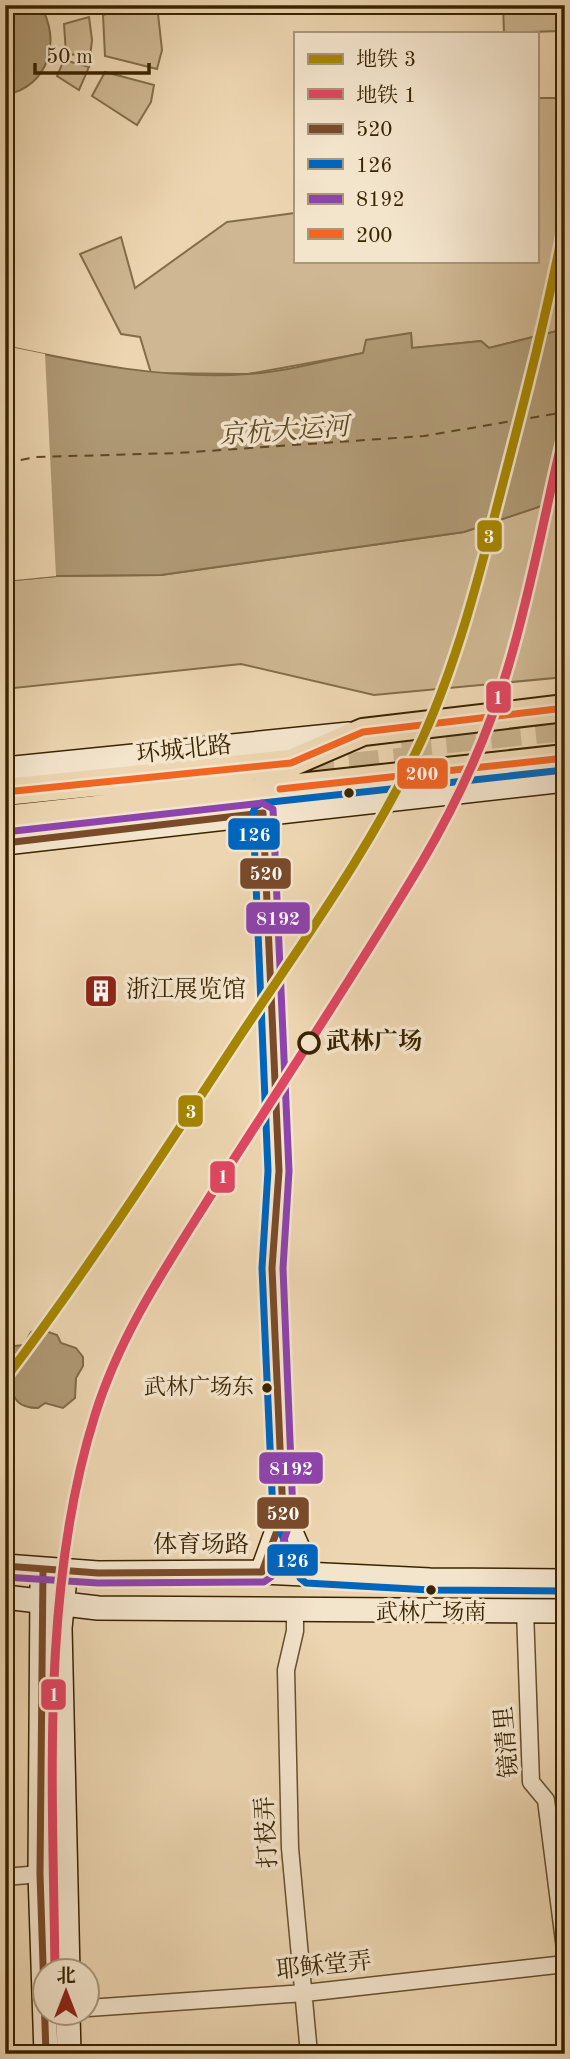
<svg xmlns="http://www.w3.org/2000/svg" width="570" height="2059" viewBox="0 0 570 2059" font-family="'Old Standard TT','Noto Serif SC',serif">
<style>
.green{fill:#ceb792;stroke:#846e49;stroke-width:2}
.water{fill:#af9974;stroke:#806a46;stroke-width:2}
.pier{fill:#ecd5b0}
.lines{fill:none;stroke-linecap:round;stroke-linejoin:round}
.ferry{stroke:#5d4723;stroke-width:2;stroke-dasharray:9 7;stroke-linecap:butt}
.highway-tunnel{stroke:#c8b28d;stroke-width:30;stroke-dasharray:30 15;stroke-linecap:butt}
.street-casing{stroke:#66502c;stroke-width:19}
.secondary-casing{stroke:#3a2400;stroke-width:26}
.primary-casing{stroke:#3a2400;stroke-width:30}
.street{stroke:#f3e4cc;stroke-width:16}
.secondary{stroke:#f3e4cc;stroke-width:23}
.primary{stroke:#ecd5b0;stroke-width:26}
.bus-1-casing{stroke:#f3e4cc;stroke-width:12}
.bus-2-casing{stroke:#f3e4cc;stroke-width:12}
.bus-3-casing{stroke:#f3e4cc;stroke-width:12}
.bus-4-casing{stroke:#f3e4cc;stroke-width:12}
.bus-1{stroke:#7a4b2a;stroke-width:7}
.bus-2{stroke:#0065bd;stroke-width:7}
.bus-3{stroke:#8e44ad;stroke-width:7}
.bus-4{stroke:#f26522;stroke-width:7}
.metro-1-casing{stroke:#f3e4cc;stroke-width:14}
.metro-2-casing{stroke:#f3e4cc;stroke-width:14}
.metro-1{stroke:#a68600;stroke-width:9}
.metro-2{stroke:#df4661;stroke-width:9}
.bus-dot{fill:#3a2400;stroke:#f3e4cc;stroke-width:2.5}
.stop-dot{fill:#f3e4cc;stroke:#3a2400;stroke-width:3.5}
.labels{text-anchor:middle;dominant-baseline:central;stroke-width:7;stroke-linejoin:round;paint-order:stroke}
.bus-label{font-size:22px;fill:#3a2400;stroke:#f3e4cc;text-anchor:end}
.street-label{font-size:24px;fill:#3a2400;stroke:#f3e4cc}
.poi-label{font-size:24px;fill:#3a2400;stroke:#f3e4cc;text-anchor:start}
.stop-label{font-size:24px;font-weight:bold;fill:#3a2400;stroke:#f3e4cc;text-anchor:start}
.water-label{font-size:26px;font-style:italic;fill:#5d4723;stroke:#f3e4cc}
.line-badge{stroke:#f3e4cc;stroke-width:2.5}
.badge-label{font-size:19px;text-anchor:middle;font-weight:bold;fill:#fff}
</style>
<rect width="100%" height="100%" fill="#ecd5b0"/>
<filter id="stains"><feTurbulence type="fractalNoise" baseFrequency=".00286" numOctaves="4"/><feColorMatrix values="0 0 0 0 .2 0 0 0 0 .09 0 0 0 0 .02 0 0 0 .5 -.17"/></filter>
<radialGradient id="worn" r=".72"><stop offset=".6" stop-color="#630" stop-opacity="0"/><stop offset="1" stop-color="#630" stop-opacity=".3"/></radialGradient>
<path class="green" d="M137 5H157L162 50 157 69 105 56 103 15Z
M503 5H559L560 31 504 33Z
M89 17 92 40 90 56 66 54 64 24Z
M64 60 89 67 79 90 57 76Z
M105 72 154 85 151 102 137 125 92 96Z
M537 98H565V329L489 348 481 341 412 348 411 334 364 353 248 374 151 373 140 337 121 334 80 254 121 237 135 288 227 222 295 213V261H537Z
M565 498V677L374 695 241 664 5 689V581L56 576 161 575 464 532Z"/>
<path class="water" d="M5 5H40C62 40 49 87 5 95Z
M565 329V498L464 532 161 575 56 576 5 581V346C85 363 165 380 248 374 286 372 326 360 363 353L366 340 411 333 412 348 481 341 489 348Z
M40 1329 57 1335 61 1343 76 1348 83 1357V1366L76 1378 75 1398 63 1408 45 1403 38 1408C20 1408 11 1400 12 1382L5 1375 7 1352 15 1346 24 1345 31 1332Z"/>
<path class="pier" d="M5 346 45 354 56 576 5 581Z"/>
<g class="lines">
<path class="ferry" d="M5 463 36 457 178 453 424 436 565 412"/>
<path class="highway-tunnel" d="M401 743 565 726
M260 777 437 759"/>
<g class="street-casing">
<path id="street" d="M295 1609V1631L286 1670 290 1848 309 2054
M525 1610 531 1782 546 1800 565 1949
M5 1877 40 1874
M88 2008 305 1993 565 1964"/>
</g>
<g class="secondary-casing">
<path id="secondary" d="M5 769 349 734
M263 813 279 1171 272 1268 283 1514 309 1573
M5 843 565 780
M5 1566 98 1573 262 1572 430 1580 565 1581
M262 1572 283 1514
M42 1586 40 1874 46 2054
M64 1588 60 1628 68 1972
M5 1597 98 1608 565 1611
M68 2014 69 2054"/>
</g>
<g class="primary-casing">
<path id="primary" d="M5 792 291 763 363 732 565 708
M5 819 565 758"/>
</g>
<use href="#street" class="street"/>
<use href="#secondary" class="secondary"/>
<use href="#primary" class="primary"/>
<g class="bus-1-casing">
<path id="bus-1" d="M5 843 263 813 279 1171 272 1268 283 1514 262 1572 98 1573 5 1566
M43 1569 40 1874 46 2054"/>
</g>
<g class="bus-2-casing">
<path id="bus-2" d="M564 770 262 803 255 807 253 813 268 1171 262 1268 273 1514 300 1578 306 1583 430 1590 565 1591"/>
</g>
<g class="bus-3-casing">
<path id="bus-3" d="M5 832 262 803 273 809 289 1171 283 1268 293 1514 271 1577 264 1582 98 1583 5 1577"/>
</g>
<g class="bus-4-casing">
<path id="bus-4" d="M280 789 565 758
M5 792 291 763 363 732 565 708"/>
</g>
<use href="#bus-1" class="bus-1"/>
<use href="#bus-2" class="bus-2"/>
<use href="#bus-3" class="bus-3"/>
<use href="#bus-4" class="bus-4"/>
<g class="metro-1-casing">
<path id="metro-1" d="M5 1379C90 1267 165 1150 242 1033 306 937 375 842 423 737 459 657 480 572 502 487 525 398 548 310 565 219"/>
</g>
<g class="metro-2-casing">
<path id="metro-2" d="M55 1972C53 1791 40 1589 95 1415 121 1331 170 1261 216 1187 285 1079 356 973 422 862 458 801 489 733 509 664 532 587 546 506 565 428"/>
</g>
<use href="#metro-1" class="metro-1"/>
<use href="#metro-2" class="metro-2"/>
</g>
<defs>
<g id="building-square" transform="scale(1.75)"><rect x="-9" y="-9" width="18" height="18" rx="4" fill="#8f2418" stroke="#f3e4cc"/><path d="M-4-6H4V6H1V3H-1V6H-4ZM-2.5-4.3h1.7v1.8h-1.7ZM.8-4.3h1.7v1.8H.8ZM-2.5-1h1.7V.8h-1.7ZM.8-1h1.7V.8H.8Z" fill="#fff"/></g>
</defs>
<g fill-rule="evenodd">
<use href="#building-square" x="101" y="991"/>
</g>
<g class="bus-dot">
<circle cx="349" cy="793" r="6"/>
<circle cx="267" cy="1388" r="6"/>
<circle cx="431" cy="1590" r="6"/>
</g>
<circle class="stop-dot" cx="309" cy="1043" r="10"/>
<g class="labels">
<g class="bus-label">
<text x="254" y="1388">武林广场东</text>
<text x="431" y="1613" text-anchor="middle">武林广场南</text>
</g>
<g class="street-label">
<text transform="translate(184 751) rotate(-6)">环城北路</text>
<text x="201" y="1546">体育场路</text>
<text transform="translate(508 1742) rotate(-95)">镜清里</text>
<text transform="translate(268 1832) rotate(-93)">打枝弄</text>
<text transform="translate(324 1967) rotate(-6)">耶稣堂弄</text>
</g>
<g class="poi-label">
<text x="126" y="991">浙江展览馆</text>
</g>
<g class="stop-label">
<text x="326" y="1043">武林广场</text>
</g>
<g class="water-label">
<text transform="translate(284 432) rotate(-4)">京杭大运河</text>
</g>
</g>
<g class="line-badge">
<rect x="476" y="519" width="27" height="34" rx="7" fill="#a68600"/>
<rect x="485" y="680" width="27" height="34" rx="7" fill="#df4661"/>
<rect x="396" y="757" width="53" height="33" rx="7" fill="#f26522"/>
<rect x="227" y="817" width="54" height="34" rx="7" fill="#0065bd"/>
<rect x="239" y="857" width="53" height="33" rx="7" fill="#7a4b2a"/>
<rect x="245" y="901" width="66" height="34" rx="7" fill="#8e44ad"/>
<rect x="177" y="1094" width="27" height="34" rx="7" fill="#a68600"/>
<rect x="209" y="1160" width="27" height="34" rx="7" fill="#df4661"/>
<rect x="258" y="1451" width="66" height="34" rx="7" fill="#8e44ad"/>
<rect x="256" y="1496" width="54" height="34" rx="7" fill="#7a4b2a"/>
<rect x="266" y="1543" width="53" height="34" rx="7" fill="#0065bd"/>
<rect x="40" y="1678" width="27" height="33" rx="7" fill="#df4661"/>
</g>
<g class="badge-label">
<text x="489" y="543">3</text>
<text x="498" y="704">1</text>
<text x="422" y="780">200</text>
<text x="254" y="841">126</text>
<text x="266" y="880">520</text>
<text x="278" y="925">8192</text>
<text x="191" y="1118">3</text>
<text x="223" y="1183">1</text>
<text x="291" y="1475">8192</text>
<text x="283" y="1520">520</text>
<text x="292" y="1567">126</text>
<text x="54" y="1701">1</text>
</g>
<rect width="570" height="2059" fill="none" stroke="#ecd5b0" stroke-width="28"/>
<rect x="7" y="7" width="556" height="2045" fill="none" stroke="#3a2400" stroke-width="3.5"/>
<rect x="14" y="14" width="542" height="2031" fill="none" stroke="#3a2400" stroke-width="2"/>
<rect x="294" y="32" width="245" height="231" fill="#f3e4cc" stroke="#a9977a" stroke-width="2"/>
<rect x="308" y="54" width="35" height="10" fill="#a68600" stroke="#a9977a" stroke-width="2"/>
<text x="356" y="66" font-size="21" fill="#3a2400">地铁 3</text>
<rect x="308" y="89" width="35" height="10" fill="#df4661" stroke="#a9977a" stroke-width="2"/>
<text x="356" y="102" font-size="21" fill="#3a2400">地铁 1</text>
<rect x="308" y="124" width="35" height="10" fill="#7a4b2a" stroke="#a9977a" stroke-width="2"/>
<text x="356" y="136" font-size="21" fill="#3a2400">520</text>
<rect x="308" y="159" width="35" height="10" fill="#0065bd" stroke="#a9977a" stroke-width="2"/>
<text x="356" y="172" font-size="21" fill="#3a2400">126</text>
<rect x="308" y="194" width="35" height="10" fill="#8e44ad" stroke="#a9977a" stroke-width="2"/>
<text x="356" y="206" font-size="21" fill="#3a2400">8192</text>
<rect x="308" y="229" width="35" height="10" fill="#f26522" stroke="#a9977a" stroke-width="2"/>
<text x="356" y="242" font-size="21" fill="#3a2400">200</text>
<g transform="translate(66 1992)"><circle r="33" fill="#f3e4cc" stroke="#a9977a" stroke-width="2"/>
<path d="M0-5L12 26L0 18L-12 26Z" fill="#8f2418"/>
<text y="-10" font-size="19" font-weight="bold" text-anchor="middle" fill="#3a2400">北</text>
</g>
<path d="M35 63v10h114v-10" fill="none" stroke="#3a2400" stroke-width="3.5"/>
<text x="46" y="63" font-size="21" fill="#3a2400" stroke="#f3e4cc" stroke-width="5" paint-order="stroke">50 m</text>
<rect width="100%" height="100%" filter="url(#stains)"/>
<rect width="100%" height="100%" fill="url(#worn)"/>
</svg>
